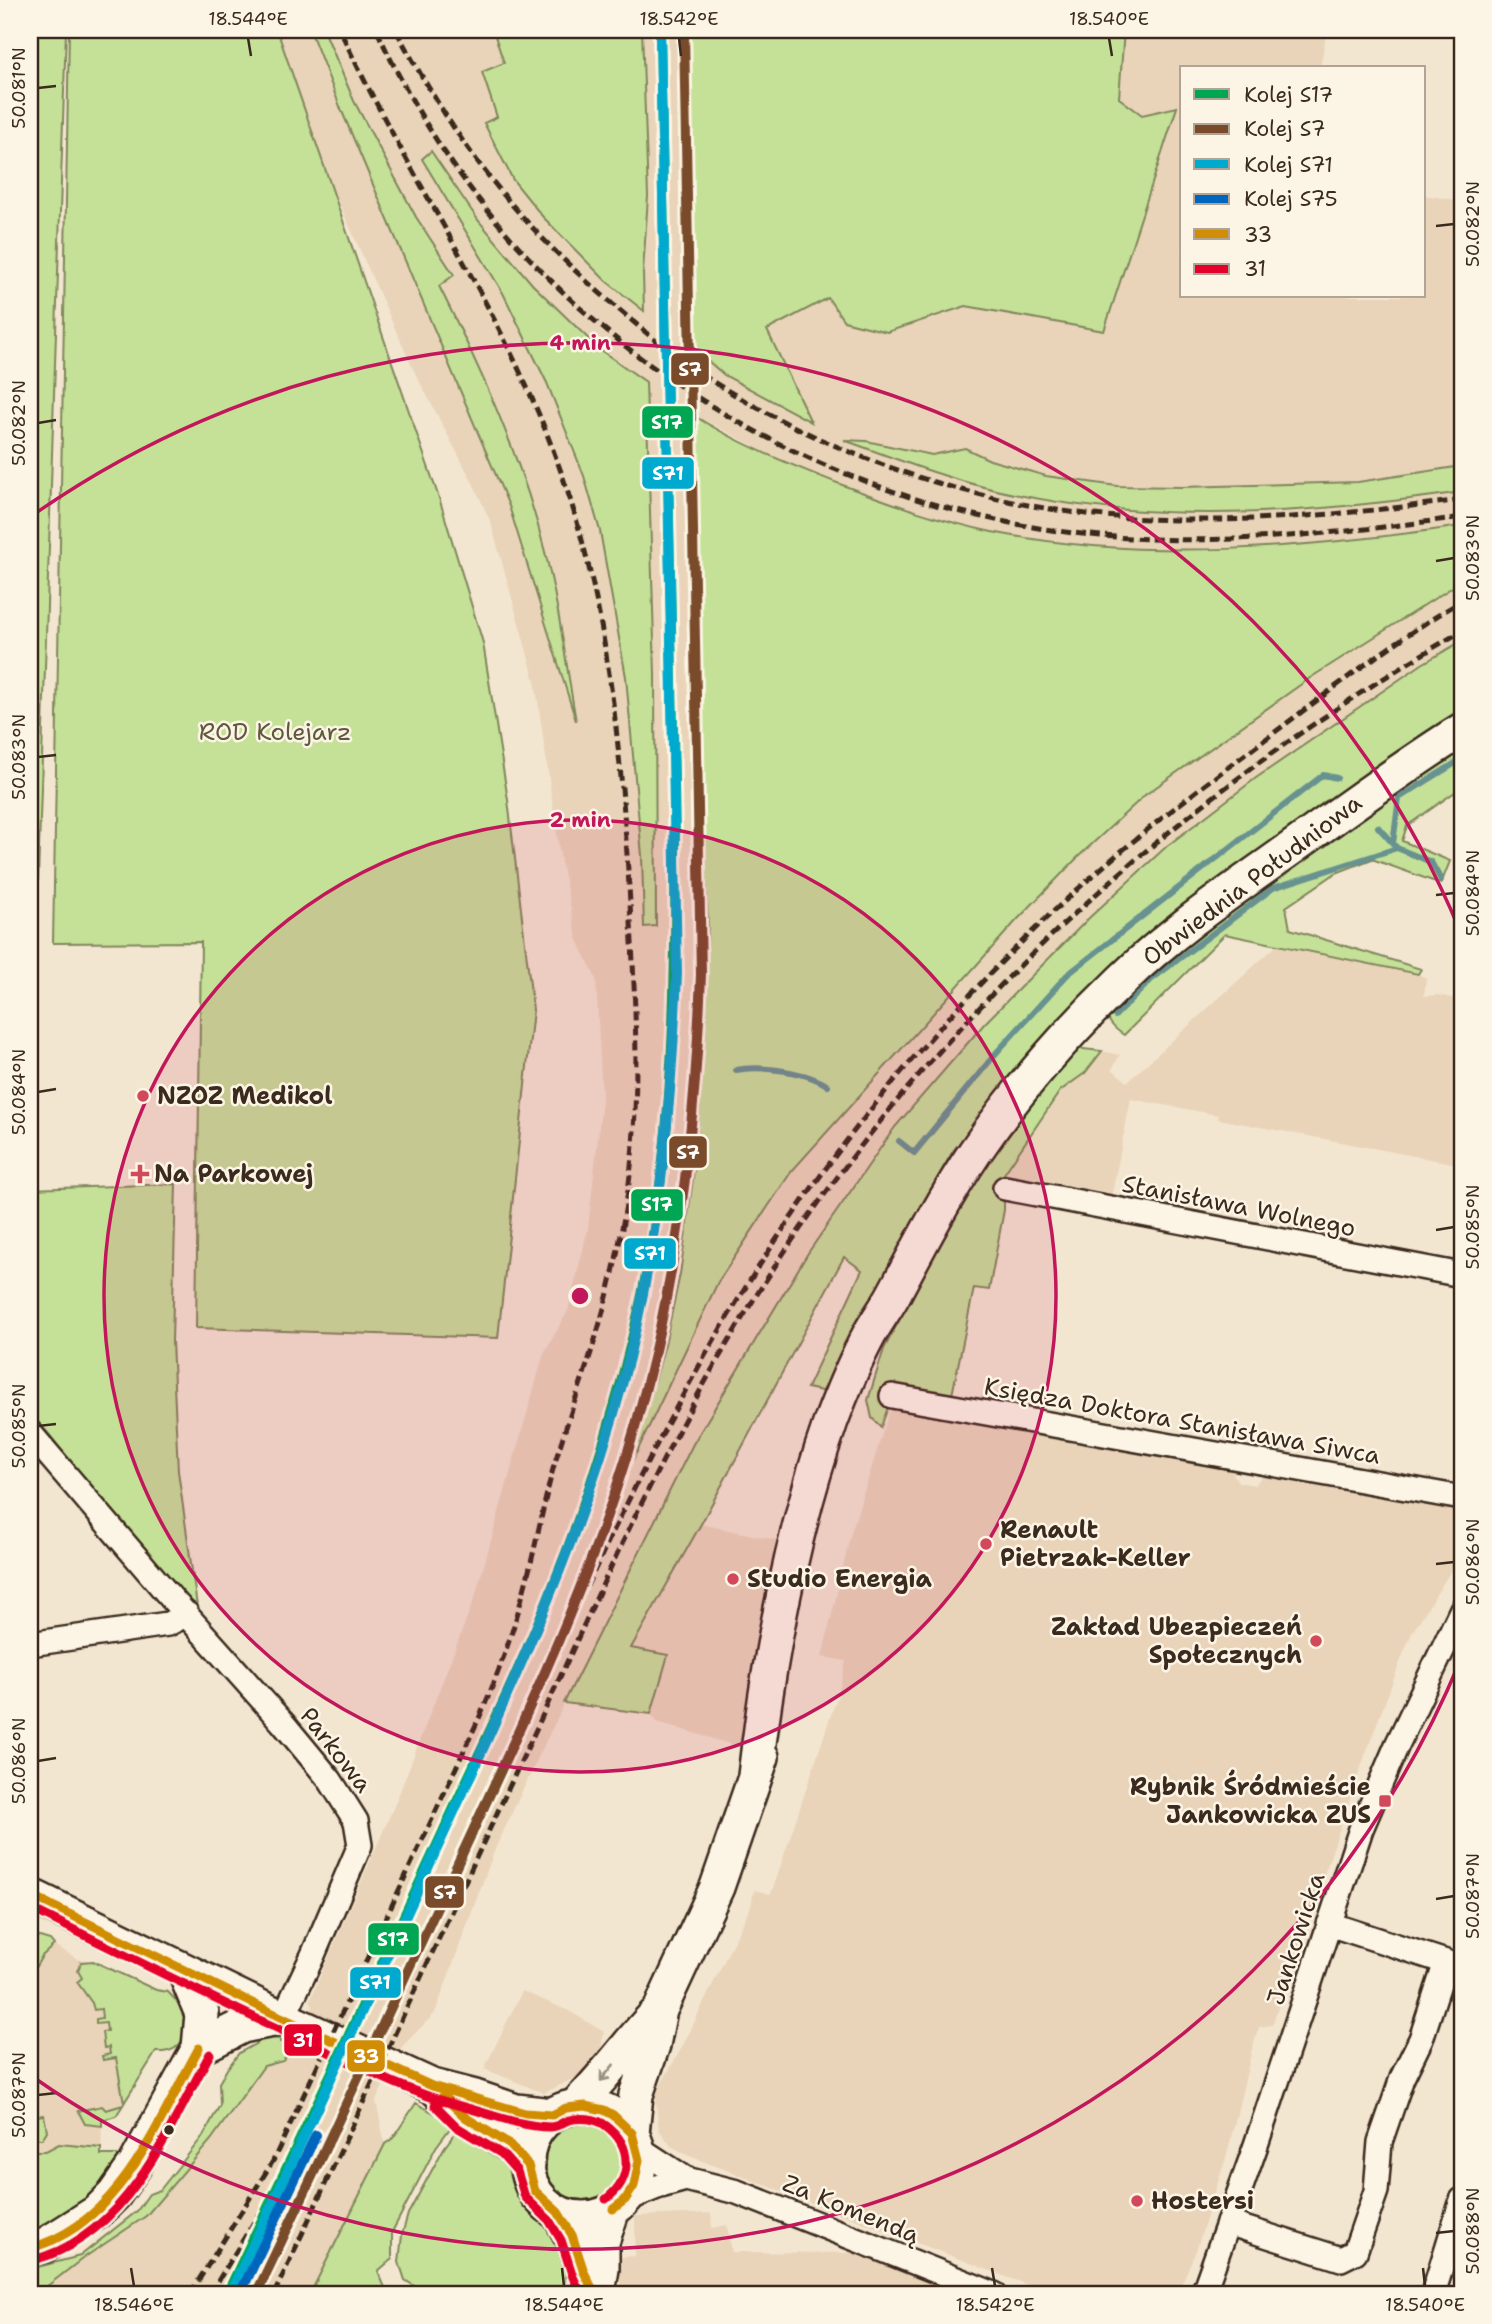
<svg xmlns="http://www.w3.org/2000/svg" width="1492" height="2324" viewBox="0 0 1492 2324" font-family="'Shantell Sans',sans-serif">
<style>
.built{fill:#e9d4b9;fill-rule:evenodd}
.green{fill:#c5e198;stroke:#80865b;stroke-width:2}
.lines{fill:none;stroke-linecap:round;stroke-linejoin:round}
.stream{stroke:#679290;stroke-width:6}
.street-casing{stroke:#3b2a1e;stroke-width:28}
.secondary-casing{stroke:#3b2a1e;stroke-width:38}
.street{stroke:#fcf5e5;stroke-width:23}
.secondary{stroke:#fcf5e5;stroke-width:33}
.rail{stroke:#3b2a1e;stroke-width:5;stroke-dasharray:10 5;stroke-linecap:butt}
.bus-1-casing{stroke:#fcf5e5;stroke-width:14}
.bus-2-casing{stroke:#fcf5e5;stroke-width:14}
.bus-1{stroke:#d18d06;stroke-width:9}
.bus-2{stroke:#e4002b;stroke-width:9}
.rail-1-casing{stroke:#fcf5e5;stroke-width:16}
.rail-2-casing{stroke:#fcf5e5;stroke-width:16}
.rail-3-casing{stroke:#fcf5e5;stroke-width:16}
.rail-4-casing{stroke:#fcf5e5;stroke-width:16}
.rail-1{stroke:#00a651;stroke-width:10}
.rail-2{stroke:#7a4b2a;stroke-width:10}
.rail-3{stroke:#00a9ce;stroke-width:10}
.rail-4{stroke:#0065bd;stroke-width:10}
.oneway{stroke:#9c9082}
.ticks{fill:none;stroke:#3b2a1e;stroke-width:2.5}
.ring{fill:none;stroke:#c2185b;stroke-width:3.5}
.poi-dot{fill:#d1495b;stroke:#fcf5e5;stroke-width:2.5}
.bus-dot{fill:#3b2a1e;stroke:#fcf5e5;stroke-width:2.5}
.labels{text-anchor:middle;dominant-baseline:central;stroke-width:5;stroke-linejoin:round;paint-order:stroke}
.park-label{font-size:24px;fill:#5e583c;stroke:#fcf5e5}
.street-label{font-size:24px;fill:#3b2a1e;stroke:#fcf5e5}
.poi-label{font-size:24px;font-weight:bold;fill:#3b2a1e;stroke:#fcf5e5;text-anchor:start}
.centre{fill:#c2185b;stroke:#fcf5e5;stroke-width:3.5}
.ring-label{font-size:21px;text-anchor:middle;font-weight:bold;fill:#c2185b;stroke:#fcf5e5;stroke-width:5;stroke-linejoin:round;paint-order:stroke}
.line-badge{stroke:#fcf5e5;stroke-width:2.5}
.badge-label{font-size:19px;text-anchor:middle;font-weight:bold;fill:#fff}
.neatline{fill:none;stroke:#3b2a1e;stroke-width:2.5}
.ticks-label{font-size:18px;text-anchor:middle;fill:#3b2a1e}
</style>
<rect width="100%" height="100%" fill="#f3e6d1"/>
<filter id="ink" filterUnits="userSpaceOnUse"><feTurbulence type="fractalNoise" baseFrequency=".0143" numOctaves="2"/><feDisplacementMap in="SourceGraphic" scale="14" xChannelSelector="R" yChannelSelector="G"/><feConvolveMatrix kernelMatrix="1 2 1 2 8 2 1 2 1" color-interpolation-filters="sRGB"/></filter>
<g filter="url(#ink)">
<path class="built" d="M269 30H310L341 109 509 506 574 713 553 593 514 453 481 371 439 286 453 274 416 217 354 101 324 30H493L505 63 482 72 497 117 485 124 513 180 542 216 606 281 644 310 643 272 648 196 642 30H690V275L685 341 810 421 767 330 828 298 887 332 966 306 1104 331 1176 107 1142 115 1119 98 1124 30H1327L1320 68H1182V296H1424V195L1462 201V466L1358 482 1182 487 1117 486 1046 476 990 460 965 448 932 455 866 441H847L926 469 995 490 1088 507 1182 513 1276 511 1419 498 1462 492V526L1279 547 1185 550 1086 546 992 532 912 511 785 463 687 411 708 929 705 1011 700 1104 693 1179 680 1274 665 1344 633 1460 718 1282 791 1172 1017 920 1078 857 1145 795 1310 678 1462 581V641L1422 664 1256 778 1167 846 1089 918 985 1023 808 1253 693 1444 545 1743 495 1849 435 2013 402 2047 376 2101 385 2144 310 2294H37L82 2259 146 2216 211 2140 264 2066 283 2061 292 2051 313 2006 310 2000 397 1799 475 1597 544 1353 568 1311 588 1229 602 1100 596 979 577 938 561 862 535 681 491 523 473 483 413 369 310 138ZM431 151 478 220 532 284 599 349 646 382 655 674 656 925 644 926 642 856 626 677 600 531 584 476 547 383 503 293 422 159Z
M1276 946 1418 974 1426 978 1424 996 1438 995 1462 1000V1165L1218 1119V1115L1131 1099 1112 1193 1004 1174 1060 1091 1085 1073 1102 1051 1120 1055 1112 1069 1127 1082Z
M890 1409 1232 1470 1238 1482 1255 1485 1263 1475 1462 1510V1553L1412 1633 1402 1657 1366 1753 1272 2025 1259 2027 1252 2050 1228 2151 1196 2251 1177 2294H1051L689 2156 671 2146 659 2130 655 2095 683 2045 751 1906 754 1890 771 1894 839 1691 846 1661 822 1657 851 1533Z
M701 1524 790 1543 753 1751 657 1722 651 1714 668 1656 631 1648Z
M30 1934 50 1940 54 1945 78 1959 97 1962 156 1990 168 1992 181 2041 169 2052H156L118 2113 113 2117 102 2120 101 2155H117L119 2159 30 2151Z
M522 1991 569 2011 604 2032 600 2054 586 2070 579 2076 544 2093 484 2069Z
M711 2213 712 2228 727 2225 732 2252 858 2253 962 2294H621L619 2257 635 2256V2216Z"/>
<path class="green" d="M30 30H66L30 1122Z
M69 30H277L440 501 483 643 508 800 533 1010 498 1338 196 1328 201 942 53 943Z
M310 30H324L354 101 416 217 454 275 439 286C481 370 521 457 544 548 559 605 566 664 576 721L509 506 341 109Z
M493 30H642L648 196 643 272 644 311 606 281 542 216 513 180 484 123 497 117 482 72 504 63Z
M690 30H1124L1119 98 1142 115 1177 107 1104 331 966 306 887 332 844 321 828 298 767 330 811 422 724 375 685 341 690 275Z
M431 151 478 220 532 284 599 349 646 382 655 674 656 926 644 927 642 856 626 677 600 531 584 476 547 383 503 293 422 159Z
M687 411C735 443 791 465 845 486 893 504 941 521 992 532 1147 563 1307 548 1462 526V581L1310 678 1145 795 1078 857 1017 920 791 1172 718 1282 633 1460 626 1457 655 1381 665 1344 680 1274 693 1179 700 1104 708 929 691 473Z
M844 440 866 441 932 455 965 448 990 460 1046 476 1117 486 1182 487 1358 482 1462 466V492C1309 514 1148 526 996 490 944 478 894 458 844 440Z
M1462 641V713L1434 728 1260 850 1160 926 1113 965 1060 1020 953 1151 925 1199 827 1392 807 1388 862 1270 844 1257 701 1524 631 1648 668 1655 651 1714 564 1703 693 1444 808 1253 895 1127 985 1023 1089 918 1167 846 1256 778 1422 664Z
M1462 746V787L1407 826 1402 841 1450 861 1441 884 1372 859 1336 873 1286 907 1290 929 1421 969 1418 974 1225 934 1124 1035C1113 1028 1108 1022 1105 1009L1175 948Z
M1074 1048 1102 1051 1085 1073 1060 1091 1004 1174V1210L989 1290 974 1288 951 1400 892 1396 881 1427 872 1418 868 1400 884 1349 970 1186 1020 1111Z
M176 1184 172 1341 178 1471 197 1606 186 1607 48 1433 30 1413V1189Z
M30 1934 50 1940 54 1945 42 1956 32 1973 30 1967Z
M93 1961 156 1990 168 1992 186 2011C185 2035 185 2053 156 2052L124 2103 116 2058 103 2060 102 2056 110 2054 109 2047 104 2048 102 2032 107 2031 106 2023 96 2024V2019L102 2018 101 2009 94 2010 92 2003 77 1982 82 1978 78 1971 81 1962Z
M266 2038 280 2039V2042L294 2045 283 2061 264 2066 211 2140 146 2216 82 2259 37 2294H30L32 2284 30 2269 80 2256 137 2211 149 2194 160 2190 203 2136 220 2105 219 2083 227 2069 239 2053Z
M416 2103 453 2124 436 2147 392 2232V2259L378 2271 386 2290 384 2294H310L385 2144 393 2138Z
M123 2105 116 2116 102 2120V2126L85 2124 78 2111 102 2106 106 2110Z
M44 2115 47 2131 42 2139 30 2138V2117Z
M545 2162a38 38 0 1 1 76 0a38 38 0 1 1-76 0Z
M458 2129 494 2149 507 2165 511 2182 522 2205 552 2233 567 2263 563 2294H427L405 2280 399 2262 402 2235 408 2214 444 2148Z
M59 2144 101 2148V2155H117L119 2159C114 2167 109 2175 103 2183 87 2202 53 2224 30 2233V2151H46Z"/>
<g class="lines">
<path class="stream" d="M1378 827 1397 848 1431 862 1441 880
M1393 843 1399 798 1462 759
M1115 1016 1152 979 1273 888 1397 848
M736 1070C760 1065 809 1072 828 1086
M899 1141 914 1153 997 1052 1067 975 1323 775 1337 778"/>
<g class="street-casing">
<path id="street" d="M1005 1188 1462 1275
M892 1396 1462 1498
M30 1433 166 1592 282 1722 330 1780 356 1821 360 1845 313 1955 283 2018
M30 1644 168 1624 187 1614
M637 2147 686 2179 737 2192 994 2294
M625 2200 657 2187 686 2179
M1228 2223 1341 2259 1355 2252 1376 2191 1380 2142 1402 2078 1421 2039 1446 1962 1329 1924
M1203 2294 1256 2145 1361 1829 1397 1745 1462 1609
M1433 2294 1462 2200"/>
</g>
<g class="secondary-casing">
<path id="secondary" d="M755 1776C769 1656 791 1535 831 1421 842 1392 854 1363 869 1335 877 1320 888 1306 896 1290 921 1243 945 1197 975 1152 1017 1090 1067 1033 1121 981 1173 930 1234 889 1293 847 1349 807 1404 766 1462 730
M30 1895 283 2018 432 2086 475 2097 516 2111 552 2115
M199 2048 242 2026 283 2018
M436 2089 465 2117 510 2145 528 2165
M575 2106C606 2076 629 2041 659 2011
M527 2162a56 56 0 1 1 112 0a56 56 0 1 1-112 0Z
M632 2133 636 2095 653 2045 660 2010 717 1887 762 1757
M558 2212 574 2241 584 2272 595 2294
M30 2248 45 2245 97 2212 114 2195 135 2165 199 2048 202 2014 184 1970
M598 2292 602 2269V2242L613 2209"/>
</g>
<use href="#street" class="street"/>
<use href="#secondary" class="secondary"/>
<path class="rail" d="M377 30C501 310 781 500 1082 534 1208 548 1337 534 1462 517
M396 30C423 80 452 129 487 174 527 226 573 271 623 313 646 332 667 352 692 368 816 451 968 505 1116 517 1232 526 1347 514 1462 500
M190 2294 273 2161 480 1716C498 1675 513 1633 524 1590 535 1550 542 1510 553 1469 565 1427 581 1385 594 1343 608 1297 619 1251 626 1204 642 1104 635 1004 630 903 621 751 609 601 556 458 501 307 407 175 340 30
M210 2294 274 2189 305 2130
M260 2294C347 2107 433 1920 519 1733 593 1572 666 1410 763 1260 851 1123 958 997 1079 888 1140 833 1205 784 1271 735 1333 689 1395 639 1462 601
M274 2294C363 2104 450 1913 539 1723 596 1599 651 1474 720 1356 760 1286 805 1219 854 1155 1018 940 1228 766 1462 631"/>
<g class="bus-1-casing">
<path id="bus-1" d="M30 1895 283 2018 432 2086 525 2113 552 2115 566 2108 585 2106 604 2110 613 2115 632 2133 639 2160 634 2186 625 2200 613 2209
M443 2096 465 2117 510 2145 528 2165 535 2191 558 2212 572 2235 584 2272 595 2294
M30 2248C120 2225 158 2121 199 2048"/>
</g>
<g class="bus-2-casing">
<path id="bus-2" d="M30 1908C125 1955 220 2003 316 2046 362 2068 408 2092 457 2105 488 2113 517 2126 550 2127 558 2127 562 2122 569 2120 580 2117 596 2118 605 2125 633 2145 633 2179 606 2199
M435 2105 457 2127 502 2154 517 2171 525 2197 549 2220 561 2240 573 2277 581 2294
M33 2260C128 2236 167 2131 210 2054"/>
</g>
<use href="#bus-1" class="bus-1"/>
<use href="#bus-2" class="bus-2"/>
<g class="rail-1-casing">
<path id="rail-1" d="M227 2294C300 2141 371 1988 442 1834 480 1751 520 1670 553 1586 587 1502 614 1415 635 1327 685 1114 676 896 672 680 668 463 664 247 660 30"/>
</g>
<g class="rail-2-casing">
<path id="rail-2" d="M256 2294C325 2152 390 2008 457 1865 529 1710 604 1554 646 1387 681 1252 696 1114 701 974L684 30"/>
</g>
<g class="rail-3-casing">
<path id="rail-3" d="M232 2289C301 2145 367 2000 434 1855 505 1702 578 1548 622 1385 658 1251 671 1112 677 974L660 30"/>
</g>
<g class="rail-4-casing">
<path id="rail-4" d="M240 2294 316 2135"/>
</g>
<use href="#rail-1" class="rail-1"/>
<use href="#rail-2" class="rail-2"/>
<use href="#rail-3" class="rail-3"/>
<use href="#rail-4" class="rail-4"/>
</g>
<defs><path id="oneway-shaft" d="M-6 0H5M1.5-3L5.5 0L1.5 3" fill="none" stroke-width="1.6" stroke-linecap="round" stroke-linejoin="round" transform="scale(1.75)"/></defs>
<use class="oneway" href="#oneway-shaft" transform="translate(607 2073) rotate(129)"/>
</g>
<path class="ticks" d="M248 38 251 56M679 38 681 56M1109 38 1112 56M38 88 56 86M1436 226 1454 224M38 423 56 420M1436 561 1454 558M38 757 56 755M1436 895 1454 893M38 1092 56 1089M1436 1230 1454 1227M38 1426 56 1424M1436 1564 1454 1562M38 1761 56 1758M1436 1899 1454 1896M38 2095 56 2093M1436 2233 1454 2231M131 2268 134 2286M562 2268 564 2286M992 2268 995 2286M1423 2268 1425 2286"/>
<circle cx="580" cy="1296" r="476" fill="#c2185b" fill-opacity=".12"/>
<g class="ring">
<circle cx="580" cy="1296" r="476"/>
<path d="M1460 1661A953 953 0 0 1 33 2077M33 515A953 953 0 0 1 1460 931"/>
</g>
<g class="poi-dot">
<circle cx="143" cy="1096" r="7"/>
<path d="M136.5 1163.5h7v7h7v7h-7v7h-7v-7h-7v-7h7z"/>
<circle cx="986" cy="1544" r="7"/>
<circle cx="733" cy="1579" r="7"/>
<circle cx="1316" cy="1641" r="7"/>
<rect x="1378" y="1794" width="14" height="14" rx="3.5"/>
<circle cx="1137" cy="2201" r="7"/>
</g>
<circle class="bus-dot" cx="169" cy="2130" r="6"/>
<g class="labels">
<g class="park-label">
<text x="275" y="732">ROD Kolejarz</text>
</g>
<g class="street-label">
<text transform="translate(1252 880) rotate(-37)">Obwiednia Południowa</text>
<text transform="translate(1239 1206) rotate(11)">Stanisława Wolnego</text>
<text transform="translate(1182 1421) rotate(10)">Księdza Doktora Stanisława Siwca</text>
<text transform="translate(336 1750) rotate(52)">Parkowa</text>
<text transform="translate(1296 1939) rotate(-72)">Jankowicka</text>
<text transform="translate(851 2209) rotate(22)">Za Komendą</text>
</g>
<g class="poi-label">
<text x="157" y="1096">NZOZ Medikol</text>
<text x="154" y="1174">Na Parkowej</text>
<text x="1000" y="1530">Renault<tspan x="1000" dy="28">Pietrzak-Keller</tspan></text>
<text x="747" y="1579">Studio Energia</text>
<text x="1302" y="1627" text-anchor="end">Zakład Ubezpieczeń<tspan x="1302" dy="28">Społecznych</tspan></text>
<text x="1371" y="1787" text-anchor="end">Rybnik Śródmieście<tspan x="1371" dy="28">Jankowicka ZUS</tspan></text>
<text x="1151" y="2201">Hostersi</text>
</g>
</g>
<circle cx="580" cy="1296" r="10" class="centre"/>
<g class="ring-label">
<text x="580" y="350">4 min</text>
<text x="580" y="827">2 min</text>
</g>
<g class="line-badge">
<rect x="670" y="352" width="40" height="34" rx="7" fill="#7a4b2a"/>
<rect x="641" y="405" width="53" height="34" rx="7" fill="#00a651"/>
<rect x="641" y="456" width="54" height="34" rx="7" fill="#00a9ce"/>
<rect x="668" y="1135" width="40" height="34" rx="7" fill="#7a4b2a"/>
<rect x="630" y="1188" width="54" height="34" rx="7" fill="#00a651"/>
<rect x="623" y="1237" width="54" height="33" rx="7" fill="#00a9ce"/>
<rect x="424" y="1875" width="41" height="34" rx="7" fill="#7a4b2a"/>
<rect x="367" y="1922" width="53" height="34" rx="7" fill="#00a651"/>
<rect x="349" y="1966" width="53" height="33" rx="7" fill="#00a9ce"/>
<rect x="283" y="2023" width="40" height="34" rx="7" fill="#e4002b"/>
<rect x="346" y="2039" width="40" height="34" rx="7" fill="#d18d06"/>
</g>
<g class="badge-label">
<text x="690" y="376">S7</text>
<text x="667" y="429">S17</text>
<text x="668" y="480">S71</text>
<text x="688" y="1159">S7</text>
<text x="657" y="1211">S17</text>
<text x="650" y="1260">S71</text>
<text x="445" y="1899">S7</text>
<text x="393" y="1946">S17</text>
<text x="375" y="1989">S71</text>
<text x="303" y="2047">31</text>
<text x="366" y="2063">33</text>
</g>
<rect width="1492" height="2324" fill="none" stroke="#fcf5e5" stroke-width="77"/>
<rect x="1180" y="66" width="245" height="231" fill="#fcf5e5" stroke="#afa495" stroke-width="2"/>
<rect x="1194" y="89" width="35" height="10" fill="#00a651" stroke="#afa495" stroke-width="2"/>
<text x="1244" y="102" font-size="21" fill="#3b2a1e">Kolej S17</text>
<rect x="1194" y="124" width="35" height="10" fill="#7a4b2a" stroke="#afa495" stroke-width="2"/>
<text x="1244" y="136" font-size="21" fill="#3b2a1e">Kolej S7</text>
<rect x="1194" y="159" width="35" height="10" fill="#00a9ce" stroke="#afa495" stroke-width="2"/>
<text x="1244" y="172" font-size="21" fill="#3b2a1e">Kolej S71</text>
<rect x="1194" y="194" width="35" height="10" fill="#0065bd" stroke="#afa495" stroke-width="2"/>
<text x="1244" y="206" font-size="21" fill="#3b2a1e">Kolej S75</text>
<rect x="1194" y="229" width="35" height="10" fill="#d18d06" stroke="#afa495" stroke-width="2"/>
<text x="1244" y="242" font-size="21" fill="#3b2a1e">33</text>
<rect x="1194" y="264" width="35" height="10" fill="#e4002b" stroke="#afa495" stroke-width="2"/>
<text x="1244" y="276" font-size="21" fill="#3b2a1e">31</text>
<rect x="38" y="38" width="1416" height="2248" class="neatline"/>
<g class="ticks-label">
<text x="248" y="25">18.544°E</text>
<text x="679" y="25">18.542°E</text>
<text x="1109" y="25">18.540°E</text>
<text transform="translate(19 88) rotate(-90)" y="6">50.081°N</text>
<text transform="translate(1473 224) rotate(-90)" y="6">50.082°N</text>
<text transform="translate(19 423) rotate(-90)" y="6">50.082°N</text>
<text transform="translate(1473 558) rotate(-90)" y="6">50.083°N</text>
<text transform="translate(19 757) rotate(-90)" y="6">50.083°N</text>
<text transform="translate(1473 893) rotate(-90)" y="6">50.084°N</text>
<text transform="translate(19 1092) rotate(-90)" y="6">50.084°N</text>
<text transform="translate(1473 1227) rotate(-90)" y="6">50.085°N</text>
<text transform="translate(19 1426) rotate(-90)" y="6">50.085°N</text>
<text transform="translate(1473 1562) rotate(-90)" y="6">50.086°N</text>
<text transform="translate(19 1761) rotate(-90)" y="6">50.086°N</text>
<text transform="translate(1473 1896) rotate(-90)" y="6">50.087°N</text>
<text transform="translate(19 2095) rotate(-90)" y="6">50.087°N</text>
<text transform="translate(1473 2231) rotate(-90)" y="6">50.088°N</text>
<text x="134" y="2311">18.546°E</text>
<text x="564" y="2311">18.544°E</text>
<text x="995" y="2311">18.542°E</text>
<text x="1425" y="2311">18.540°E</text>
</g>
</svg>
